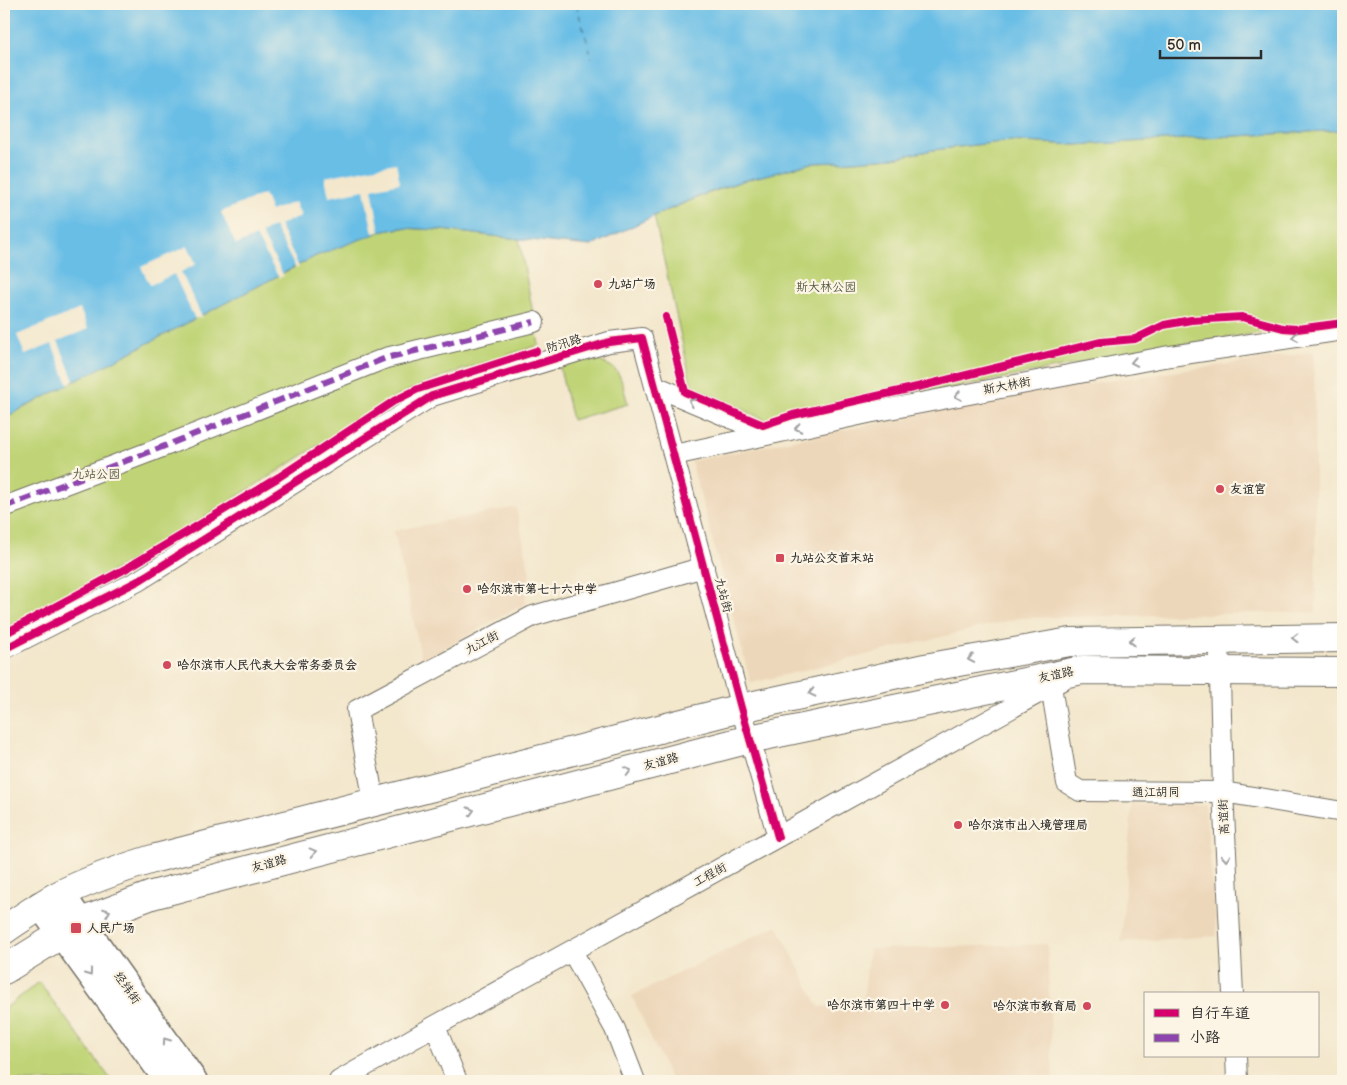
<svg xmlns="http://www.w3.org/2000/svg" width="1347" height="1085" viewBox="0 0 1347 1085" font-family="'Balsamiq Sans','LXGW WenKai TC',sans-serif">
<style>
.built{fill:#edd7ba}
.green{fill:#c0d477;stroke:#768051}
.water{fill:#69bee6;stroke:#4a7488}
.pier{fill:#f3e7cc}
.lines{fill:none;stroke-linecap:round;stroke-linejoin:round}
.ferry{stroke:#3e5763;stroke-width:1;stroke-dasharray:6 5;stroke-linecap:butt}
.minor-casing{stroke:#716d63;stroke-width:22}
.major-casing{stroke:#716d63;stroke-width:29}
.highway-casing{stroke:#716d63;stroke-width:30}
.minor{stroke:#fff;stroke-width:20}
.major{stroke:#fff;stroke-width:26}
.highway{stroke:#fff;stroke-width:28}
.quiet{stroke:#8e44ad;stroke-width:6;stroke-dasharray:12 6;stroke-linecap:butt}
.cycleway-casing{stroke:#fcf5e5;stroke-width:11}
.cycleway{stroke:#d6006c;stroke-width:8}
.oneway{stroke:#a0a0a0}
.poi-dot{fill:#d1495b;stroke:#fcf5e5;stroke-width:2}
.labels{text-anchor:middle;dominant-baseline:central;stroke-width:4.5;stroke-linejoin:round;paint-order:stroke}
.poi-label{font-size:12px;font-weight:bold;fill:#2b2b2b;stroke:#fcf5e5;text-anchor:start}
.park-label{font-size:12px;fill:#50553e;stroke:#fcf5e5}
.street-label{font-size:12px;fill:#2b2b2b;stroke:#fcf5e5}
</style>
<rect width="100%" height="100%" fill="#fcf5e5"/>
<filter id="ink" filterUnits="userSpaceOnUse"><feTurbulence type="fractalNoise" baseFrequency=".02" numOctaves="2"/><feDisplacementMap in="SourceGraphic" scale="10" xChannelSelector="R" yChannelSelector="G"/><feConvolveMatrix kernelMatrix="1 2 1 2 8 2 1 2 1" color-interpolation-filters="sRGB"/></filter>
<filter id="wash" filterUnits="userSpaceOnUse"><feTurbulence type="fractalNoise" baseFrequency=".0096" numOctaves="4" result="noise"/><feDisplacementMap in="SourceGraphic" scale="20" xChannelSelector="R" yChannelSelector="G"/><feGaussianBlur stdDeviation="1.12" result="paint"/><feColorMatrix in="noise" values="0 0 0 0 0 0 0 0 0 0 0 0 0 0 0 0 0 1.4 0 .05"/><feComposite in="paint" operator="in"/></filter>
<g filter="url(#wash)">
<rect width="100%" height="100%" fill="#f3e7cc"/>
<path class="built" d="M1314 352 1316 612 1019 618 751 683 691 461 1024 393Z
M516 507 530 574 524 604 422 661 394 531Z
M1132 804H1205L1217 936 1121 942Z
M777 925 819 1007 863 1002 869 949 1047 944 1053 1081H671L632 996Z"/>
<path class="green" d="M1343 130V321L1165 347 772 423 692 386 654 216 702 196 742 181 812 163 839 162 893 158 933 150 1009 141 1076 145Z
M400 228 441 230 519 239 539 345C489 362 437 375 390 400L183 531 120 567 4 629V418L316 256 373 233Z
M588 357C623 369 618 370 628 404L572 420 559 364Z
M39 982 112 1081H4V1009Z"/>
<path class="water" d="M4 4H1343V130L1076 145 1009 141 933 150 893 158 839 162 812 163 742 181 702 195 654 216 591 246 519 239 441 230 400 228 380 232 316 256 4 418Z"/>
<path class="pier" d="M396 163 400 183 372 189 380 232 373 233 364 190 329 197 325 177Z
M264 194 271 211 295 202 301 216 279 225 299 267 296 269 274 226 261 233 284 276 279 278 256 236 236 245 221 212Z
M188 246 196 264 181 272 202 317 195 319 174 274 150 285 141 267Z
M80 309 88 329 58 341 74 381 68 384 52 344 25 355 17 335Z"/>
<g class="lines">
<path class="ferry" d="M576 4 592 58"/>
</g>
</g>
<g filter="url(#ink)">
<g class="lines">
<g class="minor-casing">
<path id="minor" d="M655 386 769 434
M674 455 868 413 1164 357 1343 330
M4 507 152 451 386 358 534 322
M1219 639 1223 792 1233 994
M4 649 138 581 432 396 609 342 642 338 741 708 778 837
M1051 686 1067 783 1080 791 1223 792 1343 812
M374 802 357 710 533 616 704 567
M572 951 615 1029 635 1081
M435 1026 457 1081
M1236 1056 1237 1081
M339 1081 435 1026 1062 680"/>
</g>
<g class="major-casing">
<path id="major" d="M61 894 194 1081
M40 905 168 1081"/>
</g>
<g class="highway-casing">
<path id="highway" d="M4 930C22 918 40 905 59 895 90 879 123 868 156 858L741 708 925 668 1070 642 1343 638
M4 970 81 922 152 895 750 739 1082 670 1343 672"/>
</g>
<use href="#minor" class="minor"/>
<use href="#major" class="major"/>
<use href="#highway" class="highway"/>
<path class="quiet" d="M4 507 152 451 386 358 534 322"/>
<g class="cycleway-casing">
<path id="cycleway" d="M666 317 685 392 763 425 793 415 926 385 1101 342 1135 339 1164 325 1191 320 1242 317 1283 328 1297 329 1343 323
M4 634 127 568 279 477 394 401 418 389 536 351
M4 649 138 581 432 396 609 342 642 338 741 708 778 837"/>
</g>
<use href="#cycleway" class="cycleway"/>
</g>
<defs><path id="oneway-chevron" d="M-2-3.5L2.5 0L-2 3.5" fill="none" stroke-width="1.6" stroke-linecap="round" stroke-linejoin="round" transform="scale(1.25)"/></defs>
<g class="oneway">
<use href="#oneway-chevron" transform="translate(1295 337) rotate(172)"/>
<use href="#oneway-chevron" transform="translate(1134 362) rotate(169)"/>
<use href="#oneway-chevron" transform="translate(958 396) rotate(169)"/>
<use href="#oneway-chevron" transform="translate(692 402) rotate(-157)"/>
<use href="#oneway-chevron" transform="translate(798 428) rotate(168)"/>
<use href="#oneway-chevron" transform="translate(1295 638) rotate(179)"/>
<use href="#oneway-chevron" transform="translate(1132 641) rotate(179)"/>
<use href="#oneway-chevron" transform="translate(971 659) rotate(170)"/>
<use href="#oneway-chevron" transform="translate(812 693) rotate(167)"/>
<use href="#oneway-chevron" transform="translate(628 771) rotate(-15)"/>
<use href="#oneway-chevron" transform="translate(471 811) rotate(-15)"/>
<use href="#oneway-chevron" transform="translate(313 852) rotate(-15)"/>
<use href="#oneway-chevron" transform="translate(1226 858) rotate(87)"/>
<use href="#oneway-chevron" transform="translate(107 912) rotate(-21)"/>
<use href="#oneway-chevron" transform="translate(89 973) rotate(54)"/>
<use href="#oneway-chevron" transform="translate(166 1041) rotate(-125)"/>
</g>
</g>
<g class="poi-dot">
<circle cx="598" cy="284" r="5"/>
<circle cx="1220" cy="489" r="5"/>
<rect x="775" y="553" width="10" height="10" rx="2.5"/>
<circle cx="467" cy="589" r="5"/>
<circle cx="167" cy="665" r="5"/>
<circle cx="958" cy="825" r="5"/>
<rect x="70" y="922" width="12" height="12" rx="2.5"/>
<circle cx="945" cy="1005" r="5"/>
<circle cx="1087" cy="1006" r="5"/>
</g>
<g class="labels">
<g class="poi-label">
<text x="608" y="284">九站广场</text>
<text x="1230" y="489">友谊宫</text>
<text x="790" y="558">九站公交首末站</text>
<text x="477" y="589">哈尔滨市第七十六中学</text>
<text x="177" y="665">哈尔滨市人民代表大会常务委员会</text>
<text x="968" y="825">哈尔滨市出入境管理局</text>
<text x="87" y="928">人民广场</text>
<text x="935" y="1005" text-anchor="end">哈尔滨市第四十中学</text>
<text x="1077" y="1006" text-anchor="end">哈尔滨市教育局</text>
</g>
<g class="park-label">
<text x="826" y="287">斯大林公园</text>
<text x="96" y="474">九站公园</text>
</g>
<g class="street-label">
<text transform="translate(564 344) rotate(-17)">防汛路</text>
<text transform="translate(1007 386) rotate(-11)">斯大林街</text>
<text transform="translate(723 595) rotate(75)">九站街</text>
<text transform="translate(482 643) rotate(-28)">九江街</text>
<text transform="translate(1056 675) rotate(-12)">友谊路</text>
<text transform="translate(661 762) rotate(-15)">友谊路</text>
<text x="1156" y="792">通江胡同</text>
<text transform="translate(1224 817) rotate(-93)">高谊街</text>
<text transform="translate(269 864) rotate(-15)">友谊路</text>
<text transform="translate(710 875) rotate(-29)">工程街</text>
<text transform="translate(127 988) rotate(55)">经纬街</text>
</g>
</g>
<rect width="1347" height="1085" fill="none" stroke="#fcf5e5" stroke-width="20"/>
<rect x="1144" y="992" width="175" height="65" fill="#fcf5e5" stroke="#a8a49b"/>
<rect x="1154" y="1009" width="25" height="8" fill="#d6006c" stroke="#a8a49b"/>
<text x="1190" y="1018" font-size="15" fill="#2b2b2b">自行车道</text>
<rect x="1154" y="1034" width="25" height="8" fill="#8e44ad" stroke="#a8a49b"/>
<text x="1190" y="1042" font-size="15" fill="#2b2b2b">小路</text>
<path d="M1160 50v8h101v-8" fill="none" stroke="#2b2b2b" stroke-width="2.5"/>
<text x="1167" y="50" font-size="15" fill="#2b2b2b" stroke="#fcf5e5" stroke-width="4" paint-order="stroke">50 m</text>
</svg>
